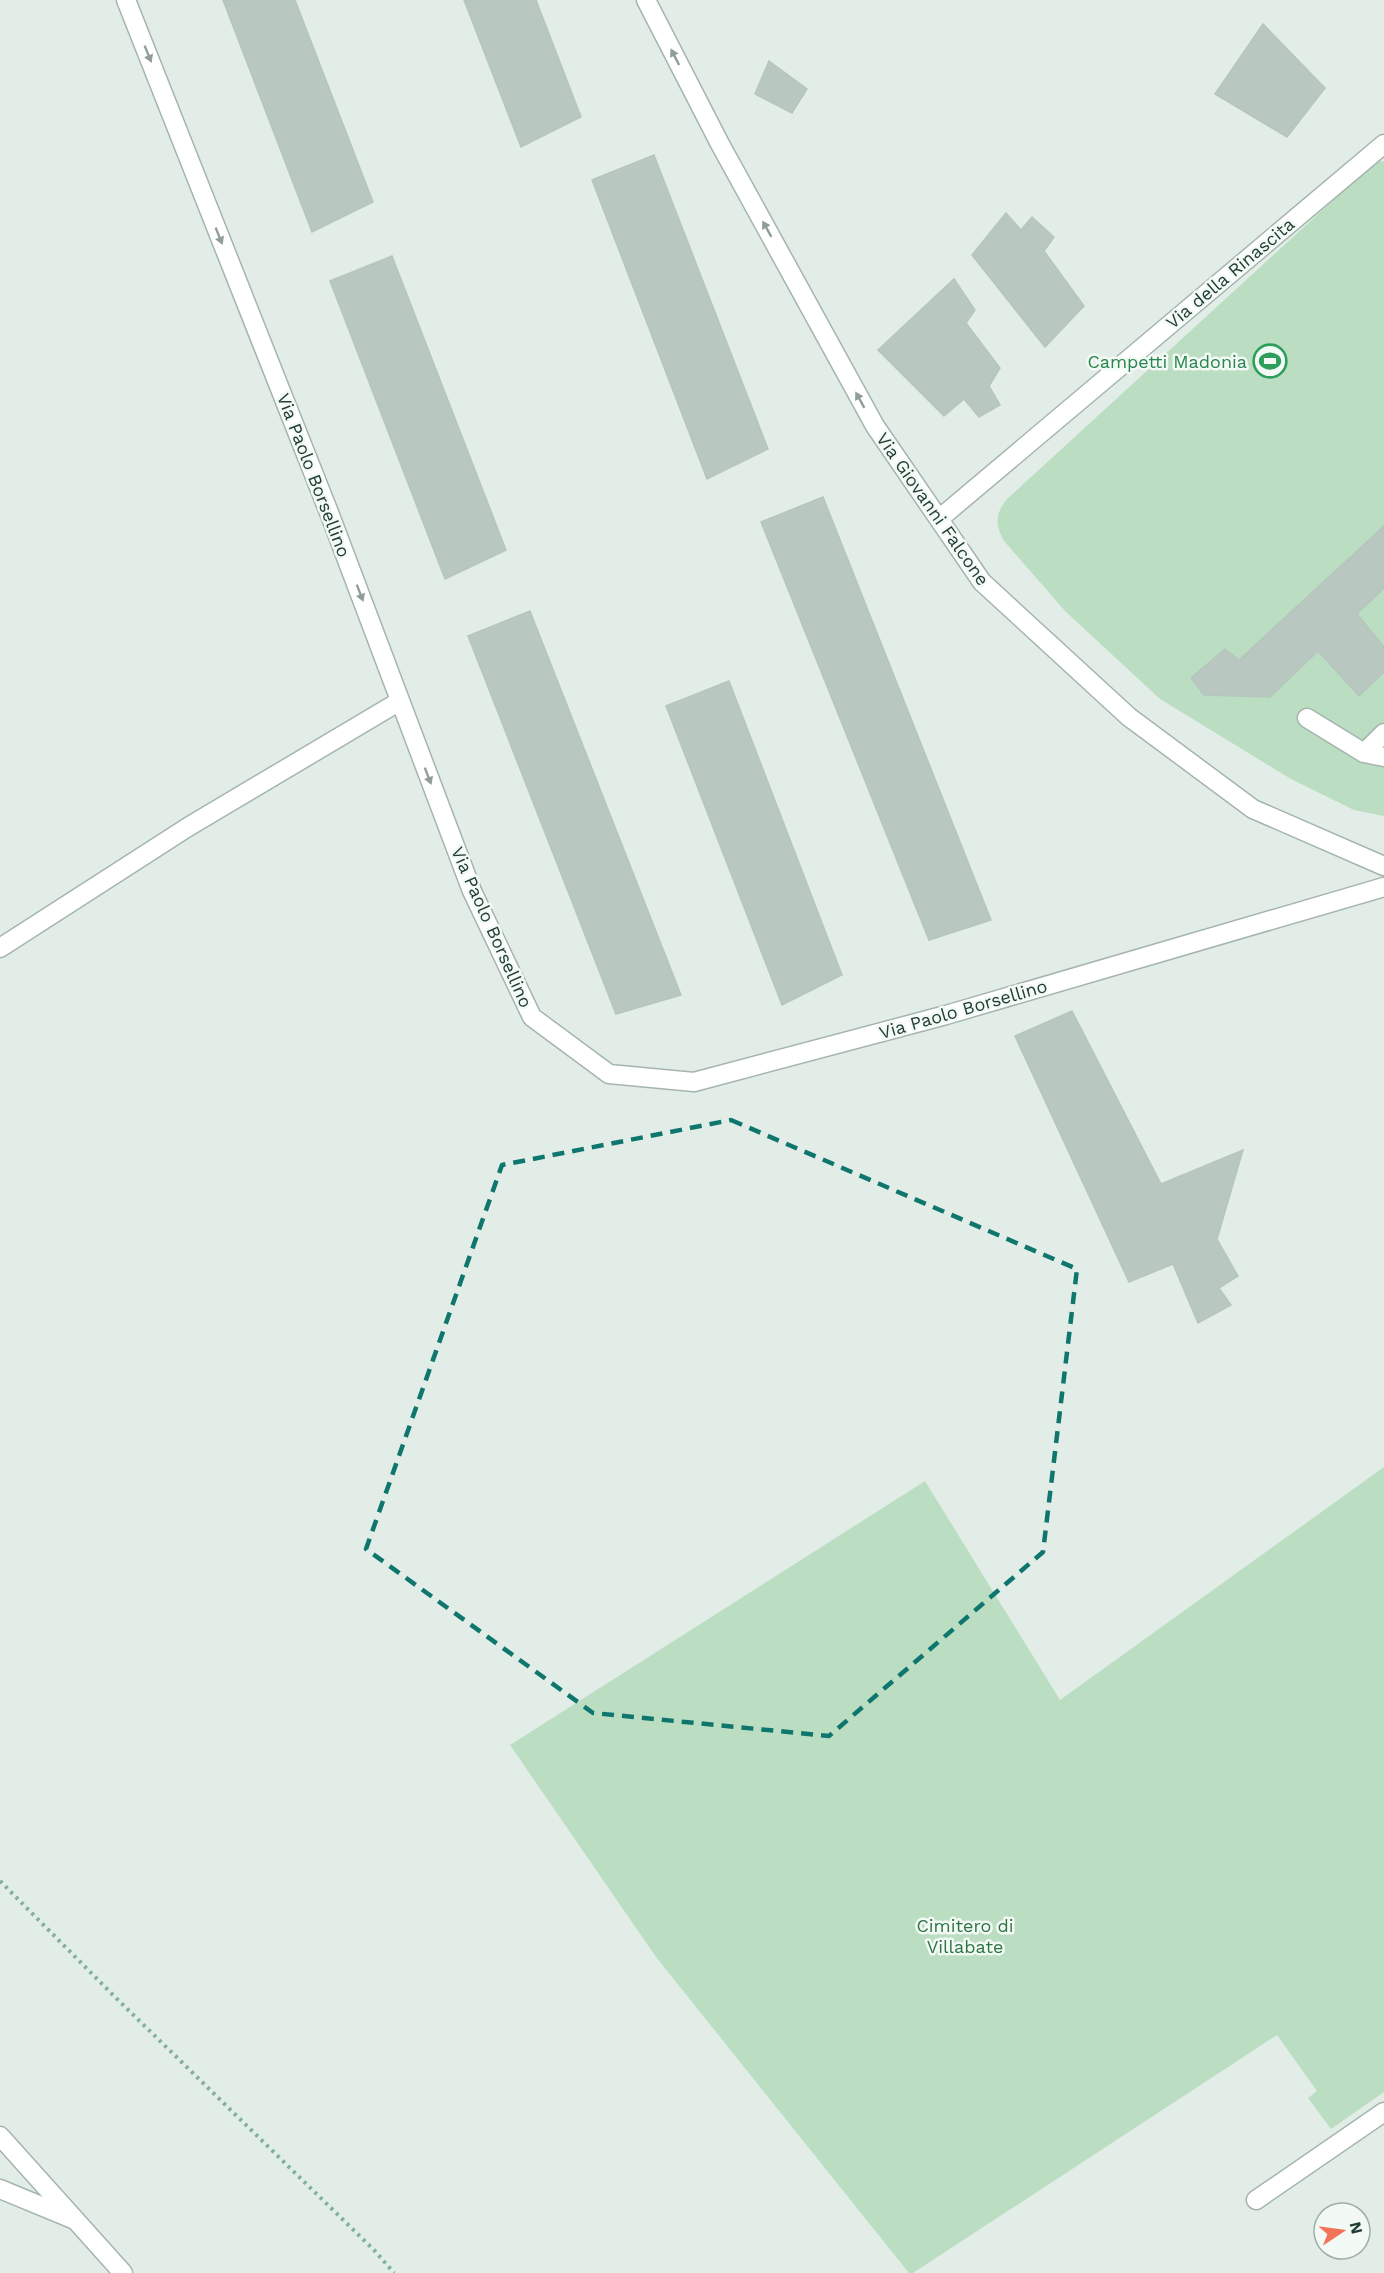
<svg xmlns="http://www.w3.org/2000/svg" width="1384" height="2273" viewBox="0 0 1384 2273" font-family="'Work Sans',sans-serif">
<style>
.green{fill:#bbdec2}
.building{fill:#b8c7c0;stroke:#b5c6bd;stroke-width:1.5}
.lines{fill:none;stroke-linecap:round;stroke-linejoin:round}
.lane-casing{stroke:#a5b5ae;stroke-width:21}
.street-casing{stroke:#a5b5ae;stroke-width:21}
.path{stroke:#82b09e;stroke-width:4;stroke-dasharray:3 4.5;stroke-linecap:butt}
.lane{stroke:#fff;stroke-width:18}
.street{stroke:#fff;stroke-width:18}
.oneway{fill:#909e9a}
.marked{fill:none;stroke:#0f766e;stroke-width:4.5;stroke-dasharray:12 8;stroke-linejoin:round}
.labels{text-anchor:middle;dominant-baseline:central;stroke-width:5;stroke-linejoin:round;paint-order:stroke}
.street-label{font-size:18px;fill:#223e34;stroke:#f3f9f5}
.leisure-label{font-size:18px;fill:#27864d;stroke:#f3f9f5;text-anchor:end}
.park-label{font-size:18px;fill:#2c7542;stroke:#f3f9f5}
</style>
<rect width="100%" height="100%" fill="#e2ede7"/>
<path class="green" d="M1384 161V816L1354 810 1291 779 1160 699 1066 612 1004 541C995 524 995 514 1007 499L1375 162Z
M1384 1467V2092L1331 2129 1308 2098 1317 2091 1277 2035 913 2273H909L656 1957 510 1745 925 1481 1060 1700Z"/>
<path class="building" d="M223 0H295L373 202 312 232Z
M464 0H536L581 117 521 147Z
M1263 24 1325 88 1287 137 1215 94Z
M769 61 807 89 792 113 755 94Z
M654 155 768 449 707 479 592 180Z
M1006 213 1021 230 1032 217 1054 237 1044 251 1084 306 1045 347 972 255Z
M392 256 506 550 445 579 330 281Z
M954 279 975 310 966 323 1000 368 989 386 1000 405 979 417 964 399 944 416 878 350Z
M823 497 991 920 929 940 761 522Z
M1384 526V588L1357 614 1384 647V672L1359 696 1318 651 1270 697 1204 695 1191 678 1225 649 1239 660Z
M530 611 681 995 616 1014 468 636Z
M729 681 842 975 782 1005 666 706Z
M1072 1011 1161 1184 1243 1150 1217 1239 1238 1276 1219 1288 1231 1305 1198 1323 1173 1264 1129 1282 1015 1036Z"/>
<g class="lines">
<g class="lane-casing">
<path id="lane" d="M1307 718 1364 753 1384 757
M1364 753 1384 733
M0 2189 75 2220"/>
</g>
<g class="street-casing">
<path id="street" d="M126 0 330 515 472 891 532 1017 609 1074 694 1082 946 1015 1384 887
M646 0 720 144 875 426 982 582 1129 717 1253 809 1384 866
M939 519 1384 144
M0 948 188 827 400 701
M0 2136 123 2273
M1256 2200 1384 2112"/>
</g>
<path class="path" d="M0 1881 114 1996 375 2251 394 2273"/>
<use href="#lane" class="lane"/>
<use href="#street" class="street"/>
</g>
<defs><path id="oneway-solid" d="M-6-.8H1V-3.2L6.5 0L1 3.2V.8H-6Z" transform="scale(1.5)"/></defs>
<g class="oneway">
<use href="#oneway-solid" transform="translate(148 54) rotate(68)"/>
<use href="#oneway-solid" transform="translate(675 57) rotate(-117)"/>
<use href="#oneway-solid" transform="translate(767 229) rotate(-119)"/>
<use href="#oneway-solid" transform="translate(219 236) rotate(68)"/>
<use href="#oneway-solid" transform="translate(860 400) rotate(-119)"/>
<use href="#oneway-solid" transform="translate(360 593) rotate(69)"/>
<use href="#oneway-solid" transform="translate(428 776) rotate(69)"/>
</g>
<path class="marked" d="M731 1120 1077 1269 1043 1552 829 1736 593 1713 366 1549 502 1165Z"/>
<defs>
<g id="stadium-ring" transform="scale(1.725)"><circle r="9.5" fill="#f3f9f5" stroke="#2e9e5b" stroke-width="1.5"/><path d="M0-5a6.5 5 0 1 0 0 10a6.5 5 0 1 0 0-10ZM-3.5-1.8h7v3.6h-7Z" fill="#2e9e5b"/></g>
</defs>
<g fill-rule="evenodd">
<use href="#stadium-ring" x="1270" y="361"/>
</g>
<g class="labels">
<g class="street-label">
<text transform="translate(1230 273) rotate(-40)">Via della Rinascita</text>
<text transform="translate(314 475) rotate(69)">Via Paolo Borsellino</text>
<text transform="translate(933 509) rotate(55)">Via Giovanni Falcone</text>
<text transform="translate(492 927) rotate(66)">Via Paolo Borsellino</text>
<text transform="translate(963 1009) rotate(-16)">Via Paolo Borsellino</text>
</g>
<g class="leisure-label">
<text x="1247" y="361">Campetti Madonia</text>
</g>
<g class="park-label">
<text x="965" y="1925">Cimitero di<tspan x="965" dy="21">Villabate</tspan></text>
</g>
</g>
<g transform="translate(1342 2231) rotate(77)"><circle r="28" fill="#f3f9f5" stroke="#9faea8" stroke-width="1.5"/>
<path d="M0-4.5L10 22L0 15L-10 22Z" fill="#f3735a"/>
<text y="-9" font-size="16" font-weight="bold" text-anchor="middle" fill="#223e34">N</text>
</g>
</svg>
